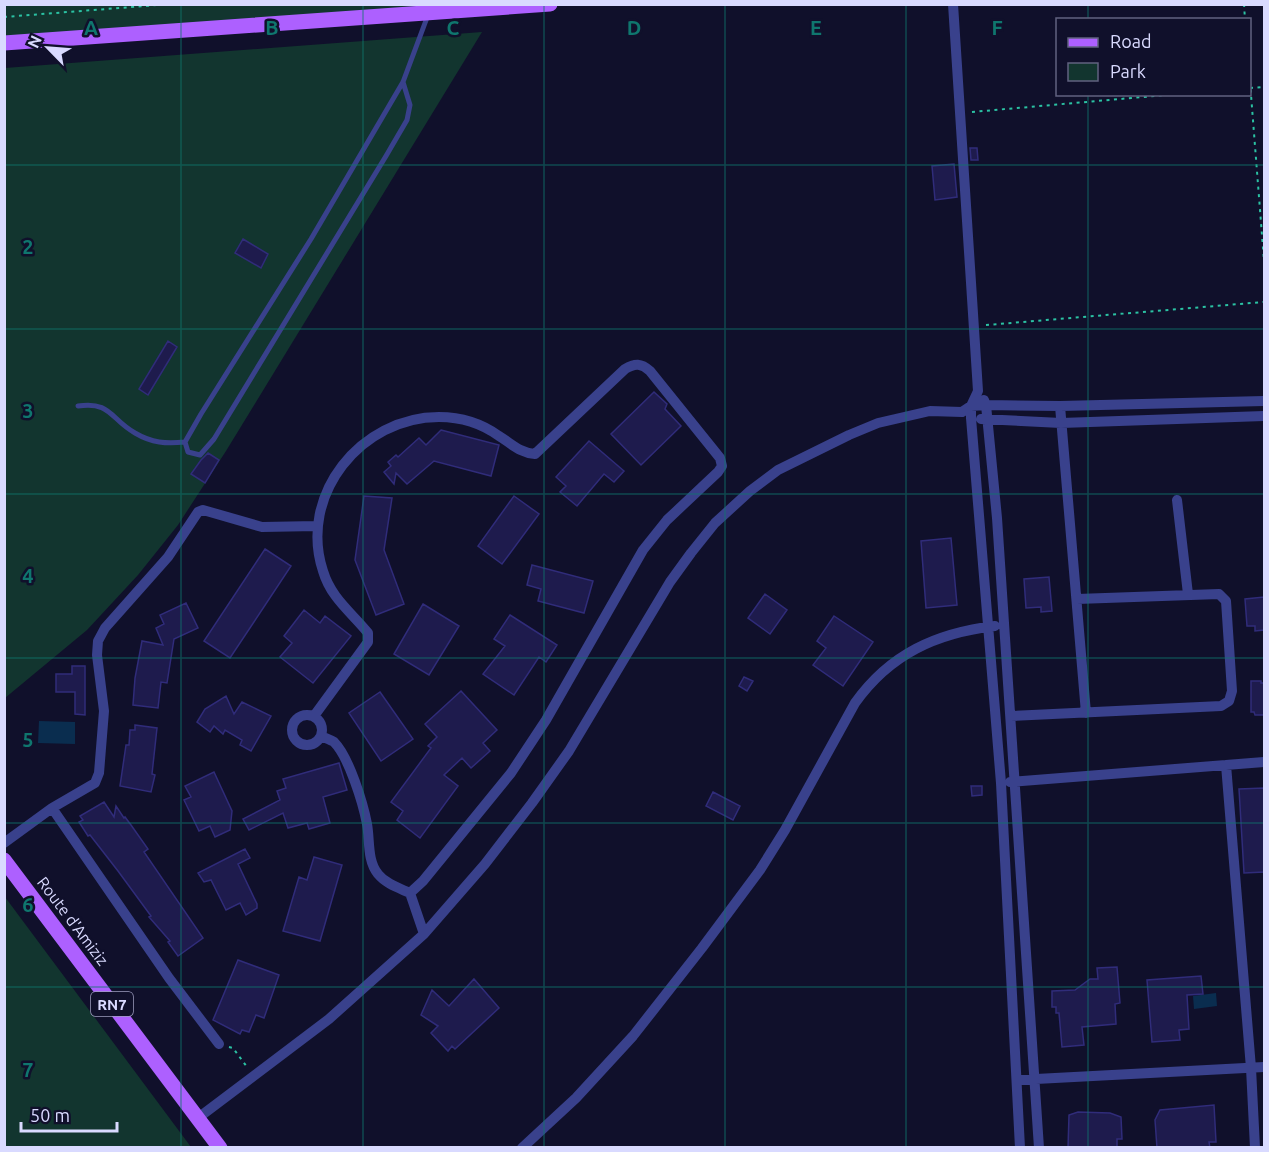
<svg xmlns="http://www.w3.org/2000/svg" width="1269" height="1152" viewBox="0 0 1269 1152" font-family="Ubuntu,sans-serif">
<style>
.green{fill:#12352f}
.water{fill:#0a2d4f}
.building{fill:#1e1b4d;stroke:#302c7a;stroke-width:1.5}
.lines{fill:none;stroke-linecap:round;stroke-linejoin:round}
.path{stroke:#2bc2a3;stroke-width:2;stroke-dasharray:3 4.5;stroke-linecap:butt}
.lane{stroke:#39418c;stroke-width:5}
.street{stroke:#39418c;stroke-width:10}
.primary{stroke:#ad60ff;stroke-width:15}
.grid{fill:none;stroke:#0f766e;stroke-width:1.5;stroke-opacity:0.55}
.labels{text-anchor:middle;dominant-baseline:central;stroke-width:5;stroke-linejoin:round;paint-order:stroke}
.shield{fill:#10102b;stroke:#9d9dbf;stroke-width:1.5}
.shield-label{font-size:15px;font-weight:bold;fill:#d9daff}
.street-label{font-size:16px;fill:#d9daff;stroke:#10102b}
.grid-label{font-size:20px;text-anchor:middle;font-weight:bold;fill:#0f766e;stroke:#10102b;stroke-width:5;stroke-linejoin:round;paint-order:stroke}
</style>
<rect width="100%" height="100%" fill="#10102b"/>
<path class="green" d="M5 5H440L5 37Z
M482 32 226 451 178 525 138 575 87 630 5 698V68Z
M4 897H5L191 1147H5Z"/>
<path class="water" d="M39 721 75 722V744L38 743Z
M1216 993 1217 1006 1194 1009 1193 996Z"/>
<path class="building" d="M970 148H977L978 160H971Z
M954 164 957 197 935 200 932 166Z
M243 239 268 254 261 268 235 253Z
M168 341 177 347 148 395 139 389Z
M654 392 667 404 665 409 681 426 641 465 611 434Z
M441 430 499 445 491 476 434 461 407 484 396 473 394 484 384 472 391 466 388 462 396 455 398 457 419 438 426 445Z
M589 441 624 471 614 482 604 474 577 506 560 492 566 486 556 477Z
M208 453 219 460 205 483 191 474 201 460Z
M364 496 392 498 384 550 404 604 376 615 355 560Z
M514 496 539 514 502 564 478 546Z
M951 538 957 605 926 608 921 541Z
M265 549 291 566 230 658 204 641Z
M532 565 593 581 584 613 538 601 541 589 527 585Z
M1049 577 1052 611 1041 612V607L1026 608 1024 579Z
M765 594 787 610 770 634 748 618Z
M1264 597V630L1255 631V626H1247L1245 599Z
M186 603 198 628 174 639 167 683 161 682 158 708 133 705 135 678 142 641 163 645 156 628 164 624 160 615Z
M423 604 459 626 429 675 394 654Z
M304 610 320 623 325 616 351 636 313 683 280 657 292 643 284 636Z
M510 615 557 645 546 662 539 657 514 695 483 674 505 646 494 639Z
M834 616 873 642 843 686 813 665 826 648 817 641Z
M72 666H85V715L75 714V692H56V674H72Z
M744 677 753 681 747 691 739 686Z
M1251 681H1261V683H1264V715H1255L1254 712H1251Z
M461 691 497 730 483 743 490 751 471 768 462 758 444 775 458 786 420 838 397 820 403 811 391 802 431 748 428 746 437 737 425 724Z
M380 692 413 739 381 761 349 713Z
M226 696 234 714 242 702 271 716 251 751 240 745 242 740 225 730 223 734 214 726 210 732 197 722 205 709Z
M135 725 157 728 152 774 155 775 151 792 120 786 126 745H129L130 730H135Z
M339 763 347 790 323 797 330 823 309 829 307 823 288 828 283 813 249 830 243 819 280 800 277 791 286 788 283 779Z
M214 772 232 811 230 830 215 837 210 826 199 831 184 800 191 797 185 786Z
M971 786H982V795L972 796Z
M1264 788V872L1244 873 1239 789Z
M713 792 740 806 733 820 706 806Z
M104 802 114 817 116 806 124 818 125 817 131 825 148 849 144 852 203 938 178 956 168 942 170 941 149 917 151 916 118 871 90 835 88 836 79 822 83 820 80 816Z
M245 849 250 858 238 864 257 904V908L246 915 240 903 226 910 211 880 204 882 198 873Z
M314 857 342 865 320 941 283 931 299 877 307 880Z
M238 960 279 975 264 1018 256 1015 249 1032 242 1030 240 1034 213 1020Z
M1117 967 1120 1003 1115 1004 1116 1024 1082 1027 1084 1045 1062 1047 1059 1013H1056V1007H1052V991L1075 990 1090 979H1098L1097 968Z
M1201 976 1203 994 1187 995 1189 1029 1179 1030 1180 1040 1152 1042 1147 980Z
M474 979 499 1008 455 1049 452 1046 448 1051 431 1033 438 1026 421 1015 432 990 449 1006Z
M1214 1105 1216 1142H1209L1210 1148H1157L1155 1120 1160 1110Z
M1078 1112 1110 1113 1121 1117 1122 1139H1117V1148H1068L1069 1115Z"/>
<g class="lines">
<path class="path" d="M1244 4 1245 20
M4 17 171 4
M1250 82 1264 261
M1250 88 1264 87
M972 112 1177 94
M986 325 1264 302
M229 1047 233 1048 247 1067"/>
<path class="lane" d="M403 82 410 105 407 120 386 156 214 439 200 455 188 452 185 442 201 414 311 239 403 82 428 15
M78 406C111 401 110 419 135 433 152 443 166 444 185 442"/>
<path class="street" d="M953 4 978 391 971 406V418L1001 783 1020 1148
M984 400 986 405 997 518 1039 1148
M1060 406 1086 713
M981 419 1061 423 1264 416
M1177 500 1188 594
M292 730a15 15 0 1 1 30 0a15 15 0 1 1-30 0Z
M314 716 368 642V633C351 612 331 598 323 571 298 495 361 417 439 417 462 417 481 423 499 436 512 444 520 453 535 454L625 369C635 363 641 363 650 371L720 458 722 466 718 472 667 520 643 550 546 720 511 773 423 881 410 893
M1011 716 1221 706 1229 701 1232 691 1226 601 1219 594 1077 599
M321 736C325 738 331 740 334 742 349 757 363 803 367 824 370 840 367 861 378 874 386 884 399 888 410 893L424 934
M1226 765 1251 1068 1255 1148
M1010 782 1264 762
M52 808 169 978 219 1044
M4 843 52 808 95 783 99 773 104 711 97 655 98 641 105 628 168 557 198 512 203 510 262 527 317 526
M1017 1080 1264 1067
M198 1118 329 1019 424 934 485 864 532 803 569 751 670 582 691 553 715 523 750 491 778 470 849 435 878 423 930 411 962 412 971 406 986 405 1060 406 1264 401
M522 1148 576 1098 633 1036 702 948 760 870 785 830 855 703C890 654 936 633 995 626"/>
<path class="primary" d="M4 43 550 4
M4 860 220 1148"/>
</g>
<path class="grid" d="M181 4V1148M363 4V1148M544 4V1148M725 4V1148M906 4V1148M1088 4V20M1088 94V1148M4 165H1264M4 329H1264M4 494H1264M4 658H1264M4 823H1264M4 987H1264"/>
<g class="labels">
<rect class="shield" x="91" y="992" width="42" height="24" rx="4.5"/>
<g class="shield-label">
<text x="112" y="1004">RN7</text>
</g>
<g class="street-label">
<text transform="translate(73 921) rotate(53)">Route d'Amiziz</text>
</g>
</g>
<g class="grid-label">
<text x="91" y="35">A</text>
<text x="272" y="35">B</text>
<text x="453" y="35">C</text>
<text x="634" y="35">D</text>
<text x="816" y="35">E</text>
<text x="997" y="35">F</text>
<text x="28" y="254">2</text>
<text x="28" y="418">3</text>
<text x="28" y="583">4</text>
<text x="28" y="747">5</text>
<text x="28" y="912">6</text>
<text x="28" y="1077">7</text>
</g>
<rect width="1269" height="1152" fill="none" stroke="#d9daff" stroke-width="12"/>
<rect x="1056" y="18" width="195" height="78" fill="#10102b" stroke="#606180" stroke-width="1.5"/>
<rect x="1068" y="38" width="30" height="9" fill="#ad60ff" stroke="#606180" stroke-width="1.5"/>
<text x="1110" y="48" font-size="18" fill="#d9daff">Road</text>
<rect x="1068" y="63" width="30" height="18" fill="#12352f" stroke="#606180" stroke-width="1.5"/>
<text x="1110" y="78" font-size="18" fill="#d9daff">Park</text>
<g transform="translate(48 48) rotate(295)" stroke="#10102b" stroke-width="4.5" paint-order="stroke">
<path d="M0-4.5L10 22L0 15L-10 22Z" fill="#d9daff"/>
<text y="-9" font-size="16" font-weight="bold" text-anchor="middle" fill="#d9daff">N</text>
</g>
<path d="M21 1122v9h96v-9" fill="none" stroke="#d9daff" stroke-width="3"/>
<text x="30" y="1122" font-size="18" fill="#d9daff" stroke="#10102b" stroke-width="4.5" paint-order="stroke">50 m</text>
</svg>
